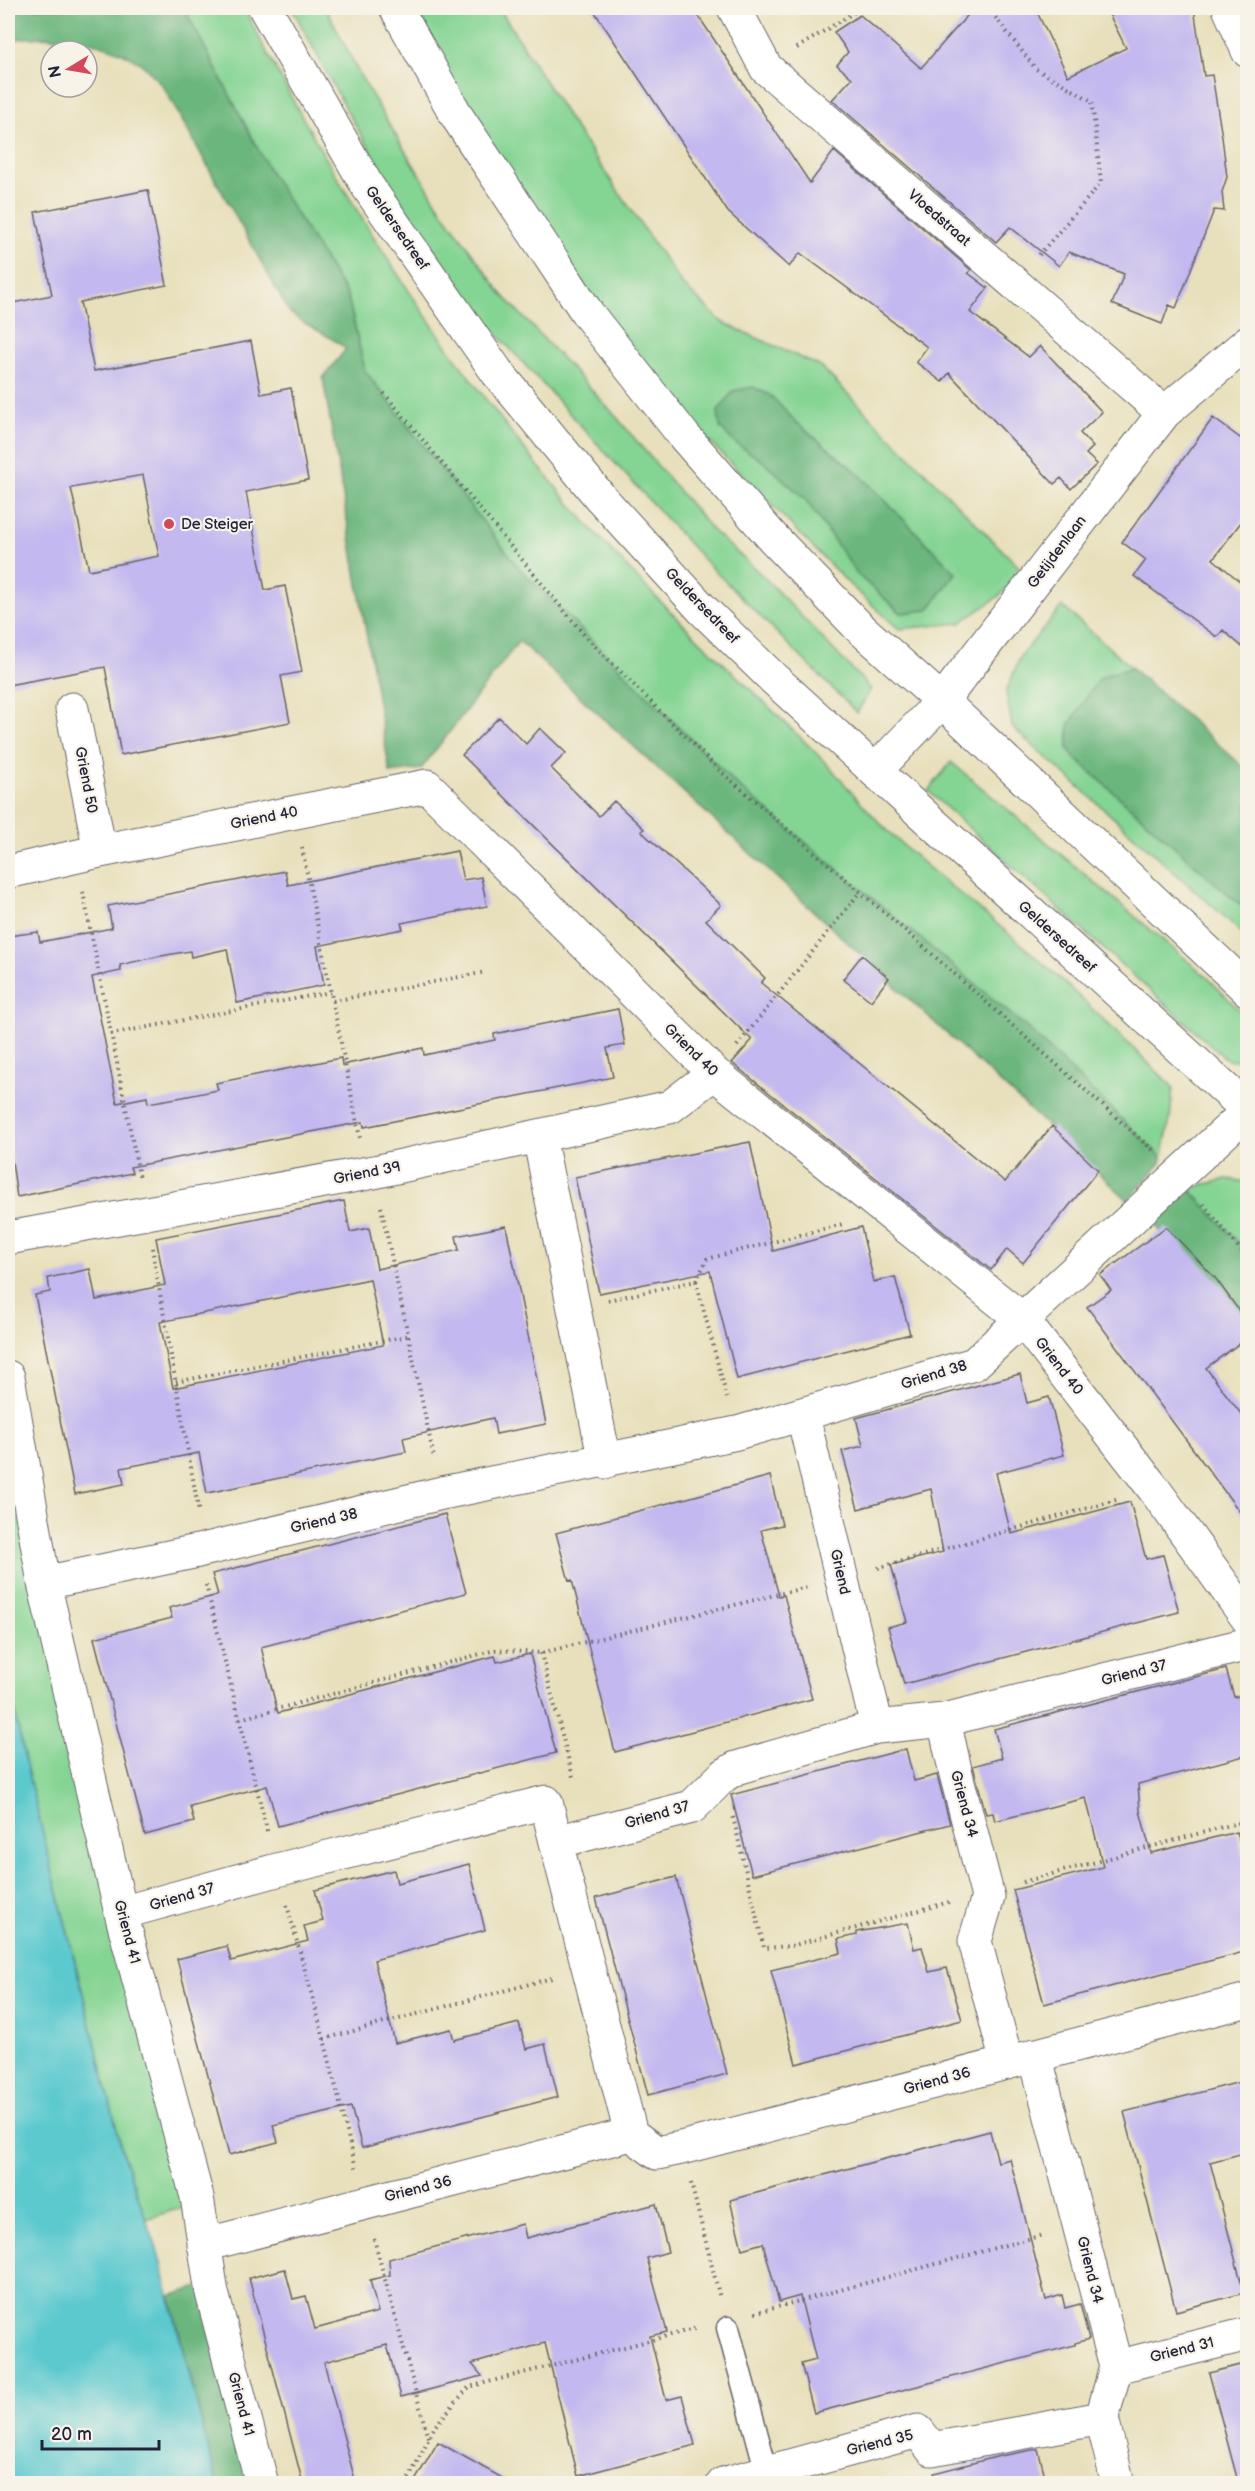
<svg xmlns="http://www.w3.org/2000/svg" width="1255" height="2491" viewBox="0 0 1255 2491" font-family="'Balsamiq Sans',sans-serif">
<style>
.green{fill:#84d493;stroke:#537b67;stroke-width:1.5;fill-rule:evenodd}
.forest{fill:#6bb67d;stroke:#466c5c;stroke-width:1.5}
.water{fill:#5bc9cf;stroke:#3e7685;stroke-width:1.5}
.building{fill:#c3b8ef;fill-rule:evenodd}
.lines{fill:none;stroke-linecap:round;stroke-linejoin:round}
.service-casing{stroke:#676468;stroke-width:25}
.minor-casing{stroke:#676468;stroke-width:35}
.secondary-casing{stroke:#676468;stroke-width:35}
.path{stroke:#676468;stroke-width:4;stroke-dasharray:1.5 4.5;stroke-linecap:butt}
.service{stroke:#fff;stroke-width:22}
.minor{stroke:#fff;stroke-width:33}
.secondary{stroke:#fff;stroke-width:33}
.poi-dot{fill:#d1495b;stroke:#f7f3e8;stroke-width:2}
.labels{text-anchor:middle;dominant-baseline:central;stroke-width:4.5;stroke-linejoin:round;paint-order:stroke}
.street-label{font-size:15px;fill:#22223b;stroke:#f7f3e8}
.poi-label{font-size:15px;fill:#22223b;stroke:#f7f3e8;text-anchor:start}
</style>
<rect width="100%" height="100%" fill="#f7f3e8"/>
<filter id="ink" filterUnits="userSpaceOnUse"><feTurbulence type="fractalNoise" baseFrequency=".0167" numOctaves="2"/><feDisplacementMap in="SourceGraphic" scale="12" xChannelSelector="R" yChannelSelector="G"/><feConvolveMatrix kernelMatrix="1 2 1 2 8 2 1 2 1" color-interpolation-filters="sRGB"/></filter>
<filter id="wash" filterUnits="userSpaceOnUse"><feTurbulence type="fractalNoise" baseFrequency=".008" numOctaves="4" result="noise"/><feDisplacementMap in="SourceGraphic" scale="24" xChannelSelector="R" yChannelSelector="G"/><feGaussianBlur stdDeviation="1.35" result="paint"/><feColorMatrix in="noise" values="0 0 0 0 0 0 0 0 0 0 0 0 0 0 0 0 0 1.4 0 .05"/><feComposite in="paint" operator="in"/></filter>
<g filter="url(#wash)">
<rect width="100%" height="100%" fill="#e8e0bc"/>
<path class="green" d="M184 8H244C338 193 453 372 591 528 660 606 737 675 810 747 838 774 861 805 889 832 935 877 989 915 1037 958 1084 999 1128 1044 1173 1087L1170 1119 1162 1158 1026 1027 738 786 519 568 365 371 348 297 269 170Z
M292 8H326L361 77 405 151 444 214 501 293 613 413 713 531 762 575 871 689 857 713 703 559 493 330 461 289 400 200 348 113Z
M399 8H499L573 125 681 283 722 322 821 367 1023 571 998 597 960 623 899 629 850 585 698 430 611 326ZM770 395 796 422 858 473 956 573 928 610 901 613 858 575 806 500 764 462 734 442Z
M1062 606 1132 668 1106 675 1073 756 1247 911V937L1012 727 1006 692 1020 657Z
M951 762 1207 977 1247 1018V1051L1240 1059 1230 1061 1224 1057 928 791Z
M1227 1179 1247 1182V1252L1191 1191 1198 1186Z
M8 1438 187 2206 146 2219 123 2154 28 1774 8 1681Z"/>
<path class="forest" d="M8 8H184L269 170 348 297 365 371 519 568 738 786 1026 1027 1162 1158 1161 1163 1128 1200 519 641 421 769 390 773 323 378 346 349C328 333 306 327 289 312L164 88C158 81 152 73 145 67 110 39 51 33 8 40Z
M753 387 770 395 796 422 858 473 956 573 928 610 901 613 858 575 806 500 764 462 734 442 720 428 718 411 733 391Z
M1132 668 1247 770V911L1073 756 1068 748 1069 725 1098 680 1106 675Z
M1191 1191 1247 1252V1337L1153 1222Z
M206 2285 254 2483H217L170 2296Z"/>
<path class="water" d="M8 1681 28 1774 123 2154 158 2252 217 2483H8Z"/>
<g id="blocks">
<path class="building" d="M592 8H693L810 183 834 151 971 270 968 273 988 288 970 312 1029 357 1040 346 1102 412 1080 433 1093 447 1086 454 1097 464 1071 489 1061 478 1054 484 949 373 942 382 916 362 927 347 800 253 789 267 728 212Z
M974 8H1035L1068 76 1126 48 1106 8H1194L1204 76 1212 75 1222 137 1227 177 1222 192 1224 211 1214 210 1176 308 1169 305 1162 324 1112 304 1124 274 1069 252 1059 266 1010 227 996 242 832 100 852 78 837 65 848 52 834 32 860 15 921 68Z
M148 190 167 285 80 302 94 371 251 341 261 394 291 388 308 480 246 492 265 590 285 586 302 672 281 676 290 722 121 755 105 667 8 685V304L52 295 35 212ZM143 475 159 556 89 570 71 488Z
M1213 418 1248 444V513L1213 559 1248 588V652L1223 630 1217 637 1134 576 1146 560 1122 542Z
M499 717 526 744 540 728 566 753 551 768 599 816 614 801 644 829 641 831 721 905 706 920 765 978 761 983 1005 1182 1052 1126 1098 1170 1023 1263 1007 1249 991 1270 732 1063 752 1040 462 755Z
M457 851 463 880 481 877 487 906 401 923 403 929 317 946 324 985 237 1003 227 949 191 957 190 951 155 957 120 965 121 971 92 977 117 1103 147 1097 148 1103 183 1097 218 1090 216 1083 341 1058 342 1065 423 1048 424 1055 495 1040 494 1034 618 1009 625 1045 607 1048 613 1077 364 1127 363 1122 130 1167 132 1173 17 1197 8 1133V936L38 932 40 942 112 928 108 906 285 871 288 885Z
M862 955 889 978 871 1001 843 979Z
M750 1142 773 1251 861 1227 874 1282 895 1277 910 1334 737 1379 710 1271 599 1293 575 1177Z
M344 1201 350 1232 369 1228 377 1269 459 1250 456 1236 506 1226 546 1424 496 1434 493 1418 403 1438 406 1452 207 1493 199 1453 121 1468 124 1484 75 1494 35 1295 50 1292 48 1278 90 1269 96 1300 165 1285 156 1238ZM370 1279 383 1345 173 1388 160 1322Z
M1166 1227 1216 1279 1248 1323V1337L1206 1368 1248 1423V1523L1087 1307 1111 1290 1100 1275Z
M1020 1374 1027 1403 1049 1397 1064 1455 996 1473 1011 1534 1130 1502 1146 1559 1163 1555 1179 1612 904 1684 888 1627 907 1622 891 1565 943 1552 931 1489 858 1509 842 1451 863 1446 856 1418Z
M770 1476 782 1525 761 1530 779 1596 784 1595 812 1699 615 1752 572 1580 569 1581 556 1533Z
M445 1514 466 1593 261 1647 278 1713 495 1656 497 1662 530 1654 556 1753 278 1826 267 1786 190 1806 194 1822 145 1835 94 1638 172 1618 169 1608 218 1595 212 1574Z
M1226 1669 1234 1697 1248 1694V1755L1138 1784 1140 1811 1151 1853 1237 1832 1248 1878V1951L1044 2004 1013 1890 1103 1867 1086 1798 995 1821 993 1813 986 1814 973 1766 1002 1758 994 1729Z
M906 1749 914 1781 937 1775 950 1824 752 1875 731 1795Z
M469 1864 485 1930 374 1960 395 2043 451 2029 454 2040 519 2023 526 2049 545 2044 558 2097 362 2148 351 2107 273 2125 278 2142 229 2155 177 1959 227 1946 231 1961 308 1941 304 1926 323 1921 315 1890 394 1870 397 1883Z
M676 1877 727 2074 648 2095 596 1898Z
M908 1923 914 1949 922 1947 929 1972 947 1968 962 2020 796 2064 771 1970 841 1953 838 1939 857 1935V1932Z
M1248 2080V2152L1210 2162 1244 2293 1176 2311 1124 2112Z
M990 2131 998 2162 1010 2159 1046 2300 1062 2295 1065 2308 1080 2304 1089 2339 1075 2343V2345L814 2413 801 2364 816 2360 800 2296 779 2302 763 2243 742 2249 730 2200Z
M656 2204 668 2252 647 2258 667 2332 650 2336 666 2400 682 2396 695 2445 578 2476 545 2343 472 2364 482 2376 401 2397 387 2345 324 2362 356 2484H303L249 2278 285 2269 293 2299 306 2296 315 2329 378 2312 370 2280 390 2275 389 2259 523 2224 526 2238Z
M1248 2363V2477L1237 2478 1209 2373Z
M438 2442 513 2484H413Z
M1038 2449 1047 2484H936L934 2473 1000 2456Z"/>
</g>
</g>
<g filter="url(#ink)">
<use href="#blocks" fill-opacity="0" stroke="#676468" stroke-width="1.5"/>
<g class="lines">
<g class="service-casing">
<path id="service" d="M728 2328 767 2473"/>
</g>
<g class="minor-casing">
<path id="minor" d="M734 8 766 68 1164 413
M1229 8 1248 51
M72 709 100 851
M875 771 942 701 1164 413 1248 342
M8 872 100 851 427 786 714 1073 1022 1319 1154 1489 1248 1619
M539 1136 605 1462
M8 1238 374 1172 670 1107 714 1073
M8 1377 44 1583 121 1913 197 2197 212 2293 262 2484
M803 1416 877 1727
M44 1583 198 1551 442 1493 737 1433 974 1364 1248 1111
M944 1720 955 1770 988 1897 975 1941 1007 2063
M556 1842 631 2134
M121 1913 277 1870 546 1802 556 1842 692 1807 723 1776 736 1768 877 1727 944 1720 1248 1644
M1035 2055 1116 2367 1102 2418 1118 2484
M204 2245 631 2134 657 2153 681 2148 1248 2000
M1116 2367 1248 2334
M723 2484 918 2431 932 2449 1102 2418"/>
</g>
<g class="secondary-casing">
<path id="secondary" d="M265 8 368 187 497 372 600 497 703 610 774 679 1248 1110
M396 8 458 118 588 314 684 436 773 538 859 627 942 701 1248 990"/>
</g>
<path class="path" d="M988 8 1036 69 1092 101 1101 183 1038 256
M797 48 861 8
M384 393 586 637 718 769 915 939 1153 1150
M302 848 360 1138
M83 892 140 1179
M333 1001 486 972
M111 1034 331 992
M737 1046 860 892
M1203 1204 1248 1259
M381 1207 434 1458
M152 1248 199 1513
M696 1281 707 1259 843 1224
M608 1300 696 1281 727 1398
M176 1382 407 1336
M878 1568 1116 1500
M206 1585 268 1834
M541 1653 573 1777
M240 1719 495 1650 541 1653 807 1587
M733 1817 764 1948 791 1946 949 1902
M1023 1882 1248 1820
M287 1905 324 2039 356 2168
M324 2039 552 1978
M691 2183 720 2298
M374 2239 429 2441
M755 2313 1043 2235
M406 2484 435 2426 469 2387 698 2328"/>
<use href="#service" class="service"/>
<use href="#minor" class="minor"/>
<use href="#secondary" class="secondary"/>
</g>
</g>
<circle class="poi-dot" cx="169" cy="524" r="6"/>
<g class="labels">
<g class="street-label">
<text transform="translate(939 218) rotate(41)">Vloedstraat</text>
<text transform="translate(397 228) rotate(55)">Geldersedreef</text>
<text transform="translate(1057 552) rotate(-53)">Getijdenlaan</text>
<text transform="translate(702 606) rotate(46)">Geldersedreef</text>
<text transform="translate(86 780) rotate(79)">Griend 50</text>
<text transform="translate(264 818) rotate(-11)">Griend 40</text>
<text transform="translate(1057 937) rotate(42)">Geldersedreef</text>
<text transform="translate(691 1050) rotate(44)">Griend 40</text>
<text transform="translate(367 1173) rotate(-11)">Griend 39</text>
<text transform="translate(1059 1366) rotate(52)">Griend 40</text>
<text transform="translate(934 1375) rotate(-17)">Griend 38</text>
<text transform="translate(324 1521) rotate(-13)">Griend 38</text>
<text transform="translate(840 1572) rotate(77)">Griend</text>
<text transform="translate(1134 1673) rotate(-14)">Griend 37</text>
<text transform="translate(964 1804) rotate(75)">Griend 34</text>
<text transform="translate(657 1815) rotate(-16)">Griend 37</text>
<text transform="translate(182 1897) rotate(-16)">Griend 37</text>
<text transform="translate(127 1932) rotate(75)">Griend 41</text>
<text transform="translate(937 2081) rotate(-15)">Griend 36</text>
<text transform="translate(418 2189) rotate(-14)">Griend 36</text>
<text transform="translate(1090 2270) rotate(76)">Griend 34</text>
<text transform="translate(1182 2350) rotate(-14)">Griend 31</text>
<text transform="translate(241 2404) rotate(75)">Griend 41</text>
<text transform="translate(880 2443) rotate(-14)">Griend 35</text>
</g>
<g class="poi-label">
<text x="181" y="524">De Steiger</text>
</g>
</g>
<rect width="1255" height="2491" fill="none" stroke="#f7f3e8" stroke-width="30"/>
<g transform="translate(69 69) rotate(259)"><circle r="28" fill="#f7f3e8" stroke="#a29fa3" stroke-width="1.5"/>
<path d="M0-4.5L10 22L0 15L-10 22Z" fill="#d1495b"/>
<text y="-9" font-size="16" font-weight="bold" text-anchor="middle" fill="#22223b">N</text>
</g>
<path d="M42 2440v9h117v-9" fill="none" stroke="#22223b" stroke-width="3"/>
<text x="51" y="2440" font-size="18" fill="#22223b" stroke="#f7f3e8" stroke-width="4.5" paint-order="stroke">20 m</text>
</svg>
